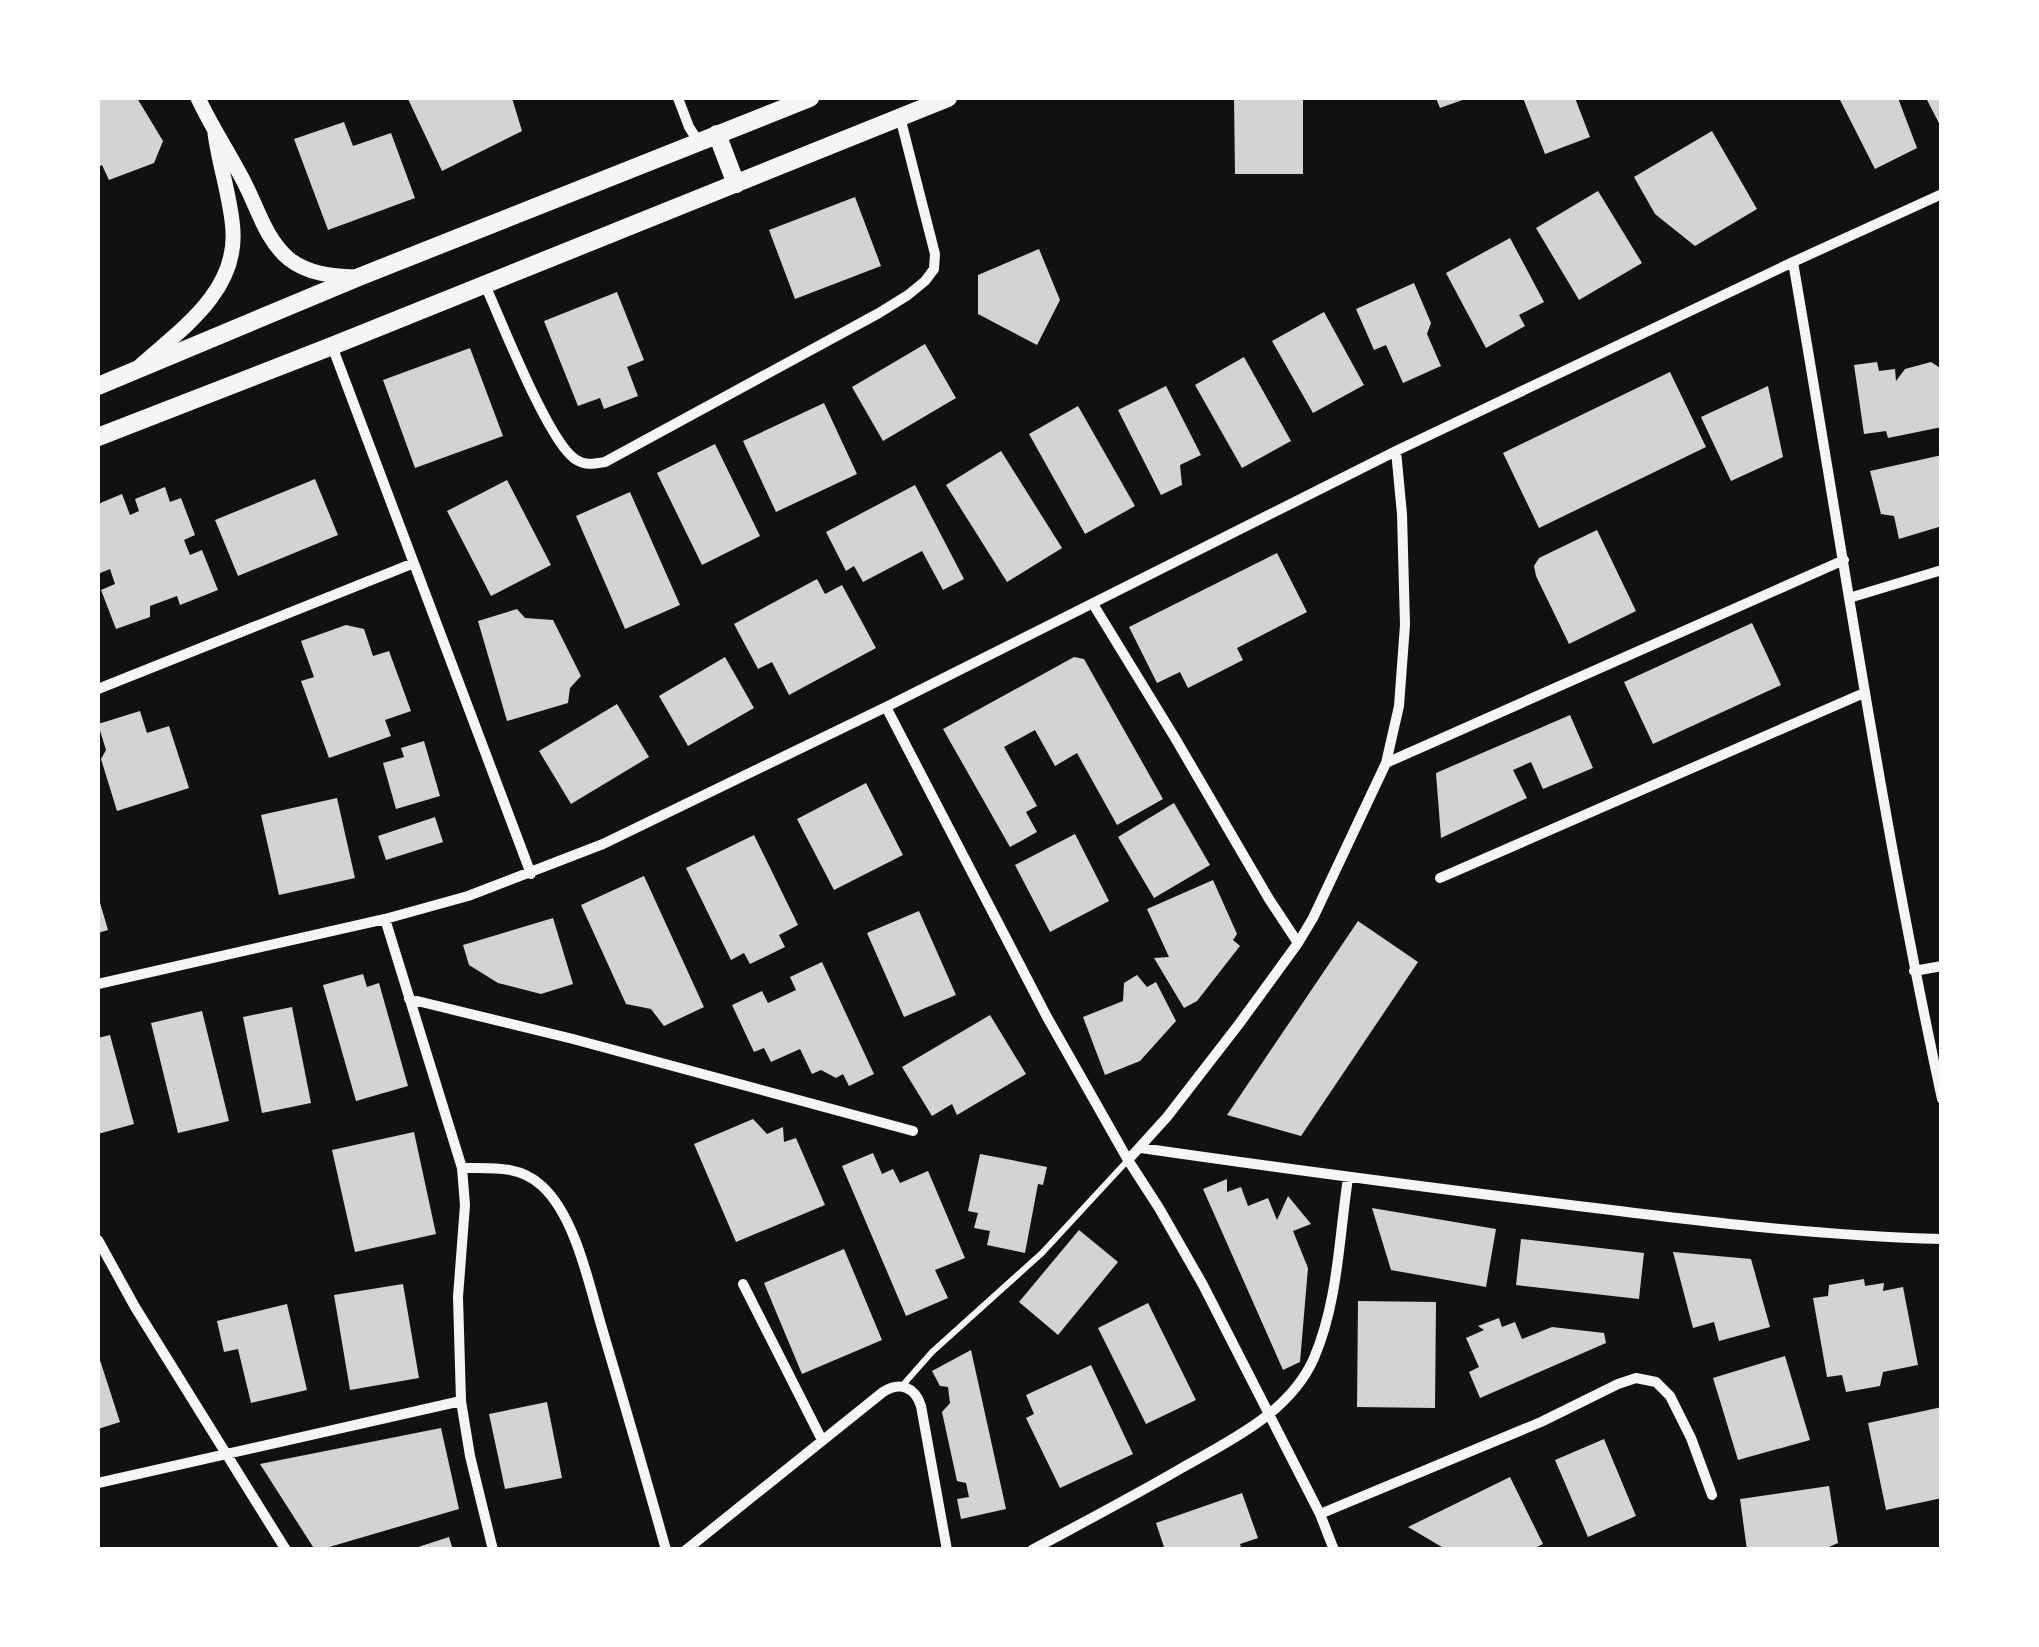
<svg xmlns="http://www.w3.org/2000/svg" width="2039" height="1647" viewBox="0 0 2039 1647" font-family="'Fira Sans',sans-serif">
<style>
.building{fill:#d3d3d3}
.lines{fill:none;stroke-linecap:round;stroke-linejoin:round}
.service{stroke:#f5f5f5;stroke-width:6}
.minor{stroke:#f5f5f5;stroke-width:10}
.tertiary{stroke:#f5f5f5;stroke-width:15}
.secondary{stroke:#f5f5f5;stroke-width:18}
</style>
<rect width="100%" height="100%" fill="#111"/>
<path class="building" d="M98 98H137L163 141 154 163 109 180 102 165 98 167Z
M411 98H512L522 131 442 171 408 99Z
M1234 98H1303V174H1235Z
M1436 98H1468L1440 108Z
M1523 98H1575L1590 137 1545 154Z
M1839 98H1898L1917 148 1875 169Z
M1926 98H1942V129Z
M344 122 353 146 391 133 415 198 328 230 294 139Z
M1712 131 1757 209 1695 246 1655 214 1634 177Z
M1598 191 1642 263 1579 300 1536 228Z
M855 197 881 266 795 299 769 230Z
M1510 238 1544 302 1519 315 1525 326 1486 348 1446 273Z
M1039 249 1060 300 1037 345 978 314V275Z
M1414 283 1431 323 1427 334 1441 366 1403 383 1386 345 1374 350 1356 309Z
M617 292 644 360 627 367 638 396 604 409 600 398 578 406 544 321Z
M1324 312 1364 385 1313 413 1272 341Z
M925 344 956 398 883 441 852 387Z
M470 348 503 436 415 468 383 380Z
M1244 357 1291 441 1242 468 1195 385Z
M1877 362 1879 371 1895 369 1896 381 1905 369 1931 362 1942 369V427L1888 438 1886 431 1864 434 1854 365Z
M1670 372 1706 447 1539 528 1503 453Z
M1166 386 1201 455 1180 465 1182 485 1161 495 1118 410Z
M1768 386 1783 457 1731 481 1701 417Z
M824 403 857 474 776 512 743 441Z
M1078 406 1135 506 1085 534 1029 434Z
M715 444 760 536 702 565 657 473Z
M1001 451 1062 548 1007 582 946 485Z
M1942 455V526L1899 539 1894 516 1881 514 1870 471Z
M315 479 338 535 238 576 215 520Z
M507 480 551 565 491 596 447 511Z
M915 485 964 579 943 590 922 551 863 582 854 566 846 571 826 532Z
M165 487 170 502 181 498 195 535 184 540 190 555 202 550 218 590 180 605 177 596 150 606V617L116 629 101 590 115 584 110 569 98 574V504L122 494 130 515 139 511 135 499Z
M630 492 680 605 625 629 576 516Z
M1597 530 1636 611 1569 644 1536 576 1534 566 1539 558Z
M1277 553 1307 612 1237 648 1243 660 1188 688 1180 672 1157 683 1129 627Z
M817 579 825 594 842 585 876 648 789 695 772 662 758 669 734 624Z
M517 609 525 618 553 620 581 676 570 688 568 703 507 721 478 621Z
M1752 623 1781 685 1653 744 1624 682Z
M346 625 364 629 373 656 389 651 411 711 385 720 391 736 329 758 301 681 314 677 301 641Z
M725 657 754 708 688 746 659 696Z
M1074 657 1084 659 1163 799 1117 825 1077 753 1055 766 1035 730 1004 747 1037 806 1026 812 1037 832 1010 847 943 729Z
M617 704 649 757 571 804 539 751Z
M140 711 147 733 169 726 189 788 117 811 101 759 106 750 98 724Z
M1570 715 1593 768 1543 789 1531 762 1513 770 1527 798 1441 838 1436 773Z
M424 741 440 796 396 809 383 763 404 757 401 748Z
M866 783 903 855 834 890 797 819Z
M337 798 355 878 279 895 261 815Z
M1174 803 1210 865 1154 898 1118 837Z
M435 817 443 842 386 860 378 836Z
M1075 834 1109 901 1050 932 1015 865Z
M754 835 798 925 779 935 785 947 750 964 744 953 731 960 686 868Z
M644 876 704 1007 664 1026 651 1009 626 1004 581 905Z
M1213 880 1237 934 1233 940 1240 946 1197 1001 1184 1008 1154 958 1169 957 1147 909Z
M98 896 108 930 98 933Z
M919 911 956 995 904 1017 867 933Z
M553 918 573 984 541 994 498 983 469 965 463 945Z
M1358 921 1418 962 1301 1136 1227 1115Z
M822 962 874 1074 849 1086 843 1074 836 1078 821 1070 812 1074 800 1049 771 1062 764 1048 754 1052 732 1005 762 991 768 1003 796 990 790 977Z
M363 974 367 987 379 983 408 1086 356 1101 323 985Z
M1137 975 1147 987 1156 982 1176 1021 1140 1061 1105 1075 1083 1017 1123 1001 1124 983Z
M292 1007 311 1103 262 1113 243 1017Z
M202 1011 229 1121 178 1133 151 1023Z
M990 1015 1026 1074 957 1115 952 1104 932 1116 902 1067Z
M110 1035 134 1124 98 1134V1038Z
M753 1119 767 1134 783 1127 784 1142 796 1138 825 1205 736 1242 694 1144Z
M414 1132 436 1234 355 1252 332 1150Z
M873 1153 882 1174 893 1169 900 1183 928 1171 965 1258 935 1270 948 1298 906 1316 842 1166Z
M980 1154 1047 1167 1043 1185 1038 1184 1025 1253 987 1245 990 1231 974 1228 978 1213 968 1211Z
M1227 1179V1192L1241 1187 1248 1206 1268 1198 1277 1220 1288 1196 1311 1224 1293 1231 1308 1268 1300 1362 1283 1370 1203 1189Z
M1372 1208 1496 1229 1486 1287 1391 1270Z
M1079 1230 1118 1262 1058 1335 1019 1302Z
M1521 1239 1644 1253 1639 1299 1516 1285Z
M844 1249 882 1340 802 1374 764 1283Z
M1673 1252 1751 1259 1770 1327 1719 1341 1714 1322 1693 1328Z
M1864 1279 1865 1286 1884 1283 1883 1291 1903 1287 1918 1365 1883 1372 1880 1386 1846 1392 1842 1375 1827 1377 1813 1298 1828 1296 1829 1285Z
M403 1284 419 1378 350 1390 334 1295Z
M1358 1301 1436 1302 1435 1408 1357 1407Z
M1148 1303 1196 1400 1146 1424 1098 1328Z
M287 1304 307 1390 251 1403 238 1349 224 1352 217 1321Z
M1499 1318 1502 1327 1515 1322 1522 1339 1552 1327 1604 1333 1606 1343 1480 1398 1469 1372 1479 1367 1466 1338 1484 1330 1478 1326Z
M971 1350 1006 1509 961 1519 957 1499 969 1497 966 1483 957 1481 942 1412 950 1403 948 1387 940 1386 932 1371Z
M98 1354 120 1422 98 1429Z
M1785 1356 1810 1440 1738 1460 1713 1378Z
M1091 1365 1133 1454 1060 1488 1026 1418 1034 1414 1026 1395Z
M547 1402 562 1478 505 1489 489 1414Z
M1942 1407V1498L1886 1510 1868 1423Z
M441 1428 459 1509 319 1550H315L260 1464Z
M1604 1439 1636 1516 1588 1537 1555 1460Z
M1510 1477 1543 1544 1531 1550H1447L1408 1527Z
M1829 1486 1838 1543 1822 1550H1747L1740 1499Z
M1242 1493 1258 1538 1240 1544 1242 1550H1165L1156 1523Z
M449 1537 453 1550H412V1549Z"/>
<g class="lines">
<path class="service" d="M902 1386 932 1352 1042 1253 1128 1160"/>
<path class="minor" d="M678 98 689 127 698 141
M1793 262C1841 541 1882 822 1942 1099
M485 285C501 320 548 441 575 459 585 466 593 464 605 462L879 313 908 295 925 281 934 269 935 254 900 117
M332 346 531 874
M1849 598 1942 570
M1093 604 1175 738 1269 899 1298 943
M98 689 414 563
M886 707 1047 1017 1128 1160 1159 1208 1203 1285 1320 1514 1334 1550
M1386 763 1844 560
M1440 878 1864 693
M385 919 462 1168 465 1205 458 1297 461 1401 470 1456 493 1550
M1914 971 1942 966
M98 984 385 919 468 896 603 844 886 707 1396 451 1793 262 1942 194
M409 999 573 1039 913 1131
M1141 1148C1286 1169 1432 1188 1578 1206 1699 1221 1820 1236 1942 1239
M1128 1160 1167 1117 1239 1024 1298 943 1313 918 1386 763 1399 706 1405 625 1402 514 1396 451
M462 1168C491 1168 520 1165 542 1186 577 1218 590 1290 604 1335 625 1406 646 1478 666 1550
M98 1240 135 1307 286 1550
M743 1284 822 1440
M98 1483 461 1401
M1320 1514 1541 1422 1618 1384 1636 1378 1656 1382 1670 1396 1691 1438 1712 1495
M686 1550 883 1392C900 1381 915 1387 921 1406L947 1550
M1032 1550C1082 1523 1132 1497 1180 1469 1229 1441 1290 1413 1314 1358 1338 1302 1339 1238 1348 1178"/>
<path class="tertiary" d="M198 98C212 128 231 156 246 186 258 210 267 241 289 259 308 274 332 276 355 277
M140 366C180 330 236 293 233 232 232 202 219 165 215 133"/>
<path class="secondary" d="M717 134 736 184
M98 386 359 277 810 98
M98 437 332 346 948 98"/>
</g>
<rect width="2039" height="1647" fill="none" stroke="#ffffff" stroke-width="200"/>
</svg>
